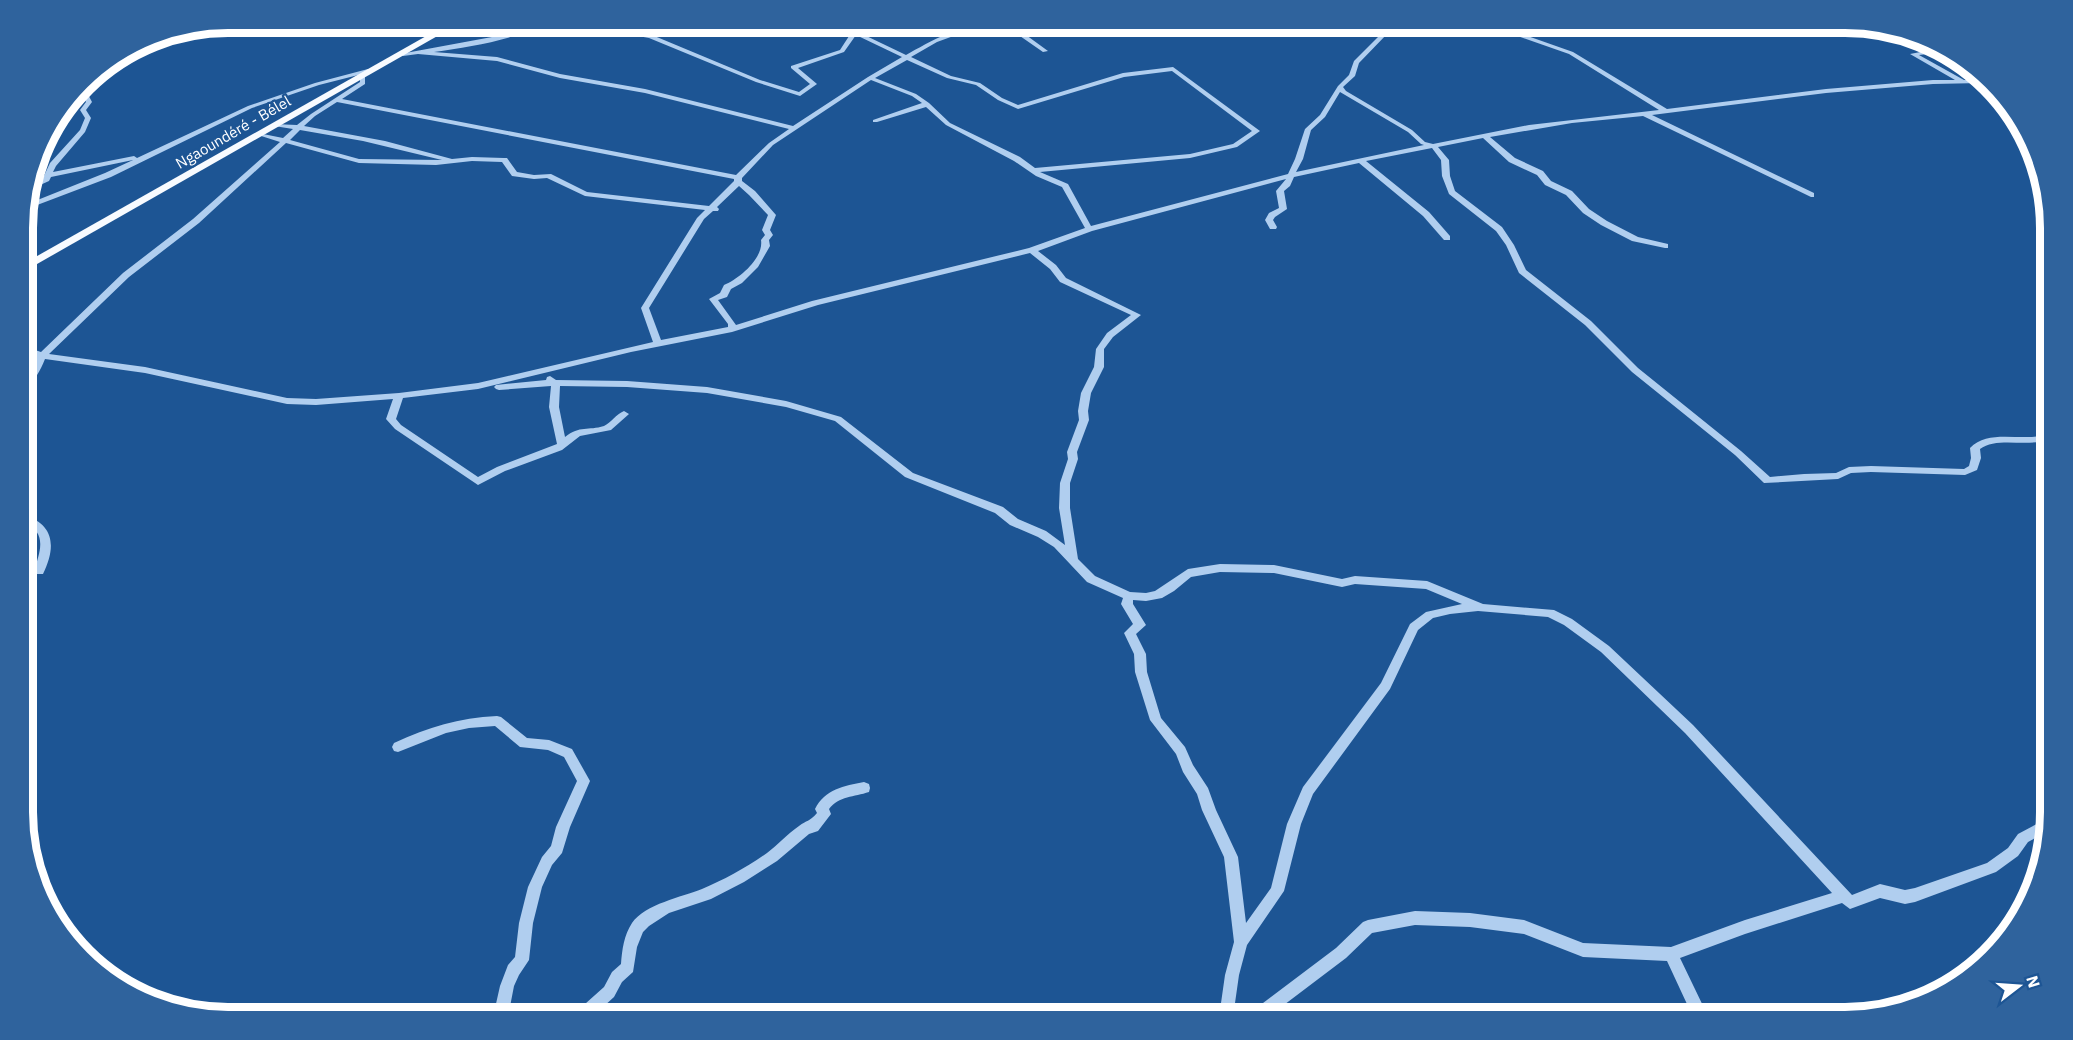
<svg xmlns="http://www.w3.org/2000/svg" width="2073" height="1040" viewBox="0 0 2073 1040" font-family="'IBM Plex Sans',sans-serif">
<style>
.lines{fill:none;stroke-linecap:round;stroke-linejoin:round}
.minor{fill:#b0ceef;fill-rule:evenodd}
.major{fill:#f8fbff;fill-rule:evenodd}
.labels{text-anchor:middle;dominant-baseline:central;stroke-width:4.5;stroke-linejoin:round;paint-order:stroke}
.far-street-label{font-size:15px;fill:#fff;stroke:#1d5594}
.rim{fill:none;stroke:#fff;stroke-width:8}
</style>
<rect width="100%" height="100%" fill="#1d5594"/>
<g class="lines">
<path class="minor" d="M538 22H547C513 41 471 46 434 52L497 57 560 74 645 89 793 126 868 77 902 57 856 35 844 52 798 68 817 84 800 96 756 82 649 38 562 22H579L652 35 760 80 799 92 810 84 791 68V66L840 50 851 33 829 22H838L854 30 859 22H865L858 32 906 55C929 42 965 22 992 22L937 42 911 57 951 76 980 83 1002 98 1018 105 1123 73 1173 67 1260 131 1237 147 1190 158 1040 172 1068 184 1091 226 1288 174 1295 159 1305 129 1320 115 1338 86 1349 75 1354 61 1384 31 1389 22H1395L1388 33 1359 63 1355 76 1343 87 1346 91 1412 130 1425 142 1433 144 1529 125 1659 110 1569 54 1478 22H1488L1573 52 1667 109 1826 89 1933 80H1955L1910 54 1941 48 1945 52 1919 55 1964 80H1977L1981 83 1933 84 1826 93 1652 115 1814 193V197H1811L1643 116 1572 123 1490 137 1515 158 1543 171 1551 181 1572 191 1589 209 1607 221 1638 237 1668 244V248H1665L1632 241 1601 225 1583 213 1566 195 1545 185 1537 175 1509 162 1483 138 1438 147 1449 160 1450 176 1455 191 1502 227 1514 245 1526 270 1591 321 1638 368 1741 451 1770 477 1804 474 1836 473 1849 467 1871 466 1964 469 1969 466 1971 458 1970 448C1985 432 2010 438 2030 437 2037 437 2043 435 2049 433V439C2028 448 1997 436 1980 449L1981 458 1977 470 1965 475 1871 472 1851 473 1838 479 1764 483 1735 455 1632 372 1585 325 1519 273 1506 245 1496 231 1449 194 1442 176 1441 160 1432 148 1366 161 1429 212 1450 236V240H1444L1423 216 1359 163 1294 177 1290 186 1284 191 1287 209 1275 217 1273 220 1277 227 1276 229H1270L1265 220 1269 213 1279 208 1276 191 1286 179 1092 231 1038 251 1056 265 1066 278 1141 315 1113 337 1104 349V367L1091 393 1088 411 1089 420 1077 452 1078 459 1070 483V508L1078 559 1095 576 1130 592 1146 593 1155 591 1188 569 1220 564 1274 565 1342 579 1355 576 1427 581 1483 604 1554 610 1572 619 1609 646 1693 725 1852 895 1880 884 1905 890 1915 888 1987 863 2008 848 2018 834 2048 818 2046 832 2028 842 2018 856 1996 872 1915 902 1905 904 1880 898 1850 909 1842 903 1745 934 1680 958 1706 1012 1703 1017H1693L1667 961 1583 957 1524 934 1470 927 1415 925 1372 933 1346 958 1268 1017H1249L1251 1012 1336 948 1363 922 1368 920 1415 911 1470 913 1524 920 1583 943 1671 947 1745 920 1832 893 1685 733 1601 652 1564 625 1548 617 1478 611 1450 614 1433 618 1418 630 1390 689 1313 794 1301 824 1284 891 1247 945 1239 975 1233 1017H1219L1225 975 1234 942 1224 857 1202 810 1197 794 1183 772 1176 754 1150 720 1135 672 1134 654 1124 633 1133 624 1121 604 1123 598 1087 582 1054 547 1038 537 1010 525 995 513 905 477 835 421 786 407 707 393 627 387 560 386 559 407 565 437C580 425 588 431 604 426 611 423 616 414 624 411L629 414 611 430 580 436 562 450 505 471 478 485 395 429 386 419 393 399 316 405 287 404 145 373 45 359C40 371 35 382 23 388V379L30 373 37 357 23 352V346L41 352 123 273 193 219 280 142 258 135V133L283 138 293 129 274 126V124L297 125 311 114 360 82V76L365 77V84L342 99 736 175 769 143 789 129 645 93 560 78 497 61 418 54 403 56 400 54 492 37ZM907 60 947 78 976 85 998 100 1018 109 1124 77 1172 71 1252 131 1233 144 1190 154 1035 168 1020 157 950 123 929 103 916 94 875 78ZM871 80 912 96 922 103 873 120V122H877L926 107 946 125 1014 161 1036 176 1062 187 1085 228 1029 248 812 301 736 325 718 300 727 297 731 289 742 283 758 267 770 246 769 240 773 235 770 230 776 215 755 191 742 181V178L773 145ZM1340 92 1408 132 1421 144 1424 145 1296 172 1303 159 1311 130 1325 117ZM337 102 734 179V181L709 206 587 192 551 174 534 175 517 172 507 158H504L472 157 452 159 385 141 304 126 315 116ZM300 130 363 141 442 160 359 159 290 140ZM286 143 359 163 436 165 472 161 502 162 512 176 534 179 547 178 585 196 705 210 697 218 641 308 653 342 478 383 399 393 316 399 287 398 145 367 49 354 129 277 199 223ZM739 186 749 195 768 215 762 230 765 235 761 240C764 258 739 279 724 285L720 293 709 299 728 324V327L661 340 649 308 704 219 713 211H718L719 209 717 207ZM1030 253 1050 269 1060 282 1131 315 1107 333 1096 349 1094 367 1081 393 1078 411 1079 420 1067 452 1068 459 1060 483 1059 508 1065 545 1046 531 1018 519 1003 507 913 473 841 417 786 401 707 387 627 381 556 380 550 376 547 377 546 380 496 385 494 387 496 389 499 390 551 386 549 407 557 444 497 467 478 477 401 425 396 419 403 398 478 389 631 352 732 332 818 305ZM1220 572 1274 573 1342 587 1355 584 1426 589 1462 604 1426 612 1410 624 1381 683 1303 787 1287 824 1271 888 1246 923 1238 857 1216 810 1208 788 1193 765 1185 747 1161 718 1147 672 1146 654 1136 634 1146 625 1133 604V600L1146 601 1162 598 1174 591 1191 577Z
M1000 22H1008L1048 51 1043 52Z
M1878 30 1885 32 1864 36 1861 34Z
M368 69 370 70V72L319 85 252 108 111 177 24 210 25 205 105 173 133 160 51 177 49 181 29 190 31 184 43 178 50 163 80 130 85 118 80 110 86 102 80 90 83 85 92 102 86 110 91 118 85 132 56 166 53 172 134 156 137 158 248 106 315 83Z
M24 515C55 525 56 547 43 574H35L34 571C40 552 48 532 24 523Z
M497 716 501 717 527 738 549 740 572 749 590 781 570 827 562 853 552 865 542 887 533 923 529 960 519 975 514 986 508 1017H493L500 986 508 965 515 957 519 923 528 887 542 857 551 846 556 827 577 781 564 757 548 750 520 747 495 726 469 728 446 733 398 752 394 751 392 747 394 743C429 727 458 718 497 716Z
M864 782 869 784 870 788 869 792C854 797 839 796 829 809L831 814 818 831 809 834 777 861 744 882 711 899 669 913 649 926 643 932 637 947 633 972 622 982 614 997 592 1017H574L576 1012 604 987 612 972 621 964C622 950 624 935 632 923 645 904 682 897 702 889 724 880 747 867 767 853 778 845 787 834 799 826 807 820 809 822 817 813L815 809C825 789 844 786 864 782Z"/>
<path class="major" d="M451 22H462L23 272V264Z"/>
</g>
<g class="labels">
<g class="far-street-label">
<text transform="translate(233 132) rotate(-30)">Ngaoundéré - Bélel</text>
</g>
</g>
<path d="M0 0H2073V1040H0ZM228 33H1845A195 195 0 0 1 2040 228V812A195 195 0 0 1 1845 1007H228A195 195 0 0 1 33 812V228A195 195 0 0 1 228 33Z" fill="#2f639d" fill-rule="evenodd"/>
<path class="rim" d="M228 33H1845A195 195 0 0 1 2040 228V812A195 195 0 0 1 1845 1007H228A195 195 0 0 1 33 812V228A195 195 0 0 1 228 33Z"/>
<g transform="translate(2019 986) rotate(73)" stroke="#1d5594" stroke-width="4.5" paint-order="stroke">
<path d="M0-4.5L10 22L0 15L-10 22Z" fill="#ffffff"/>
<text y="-9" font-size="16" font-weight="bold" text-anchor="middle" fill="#ffffff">N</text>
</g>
</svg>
